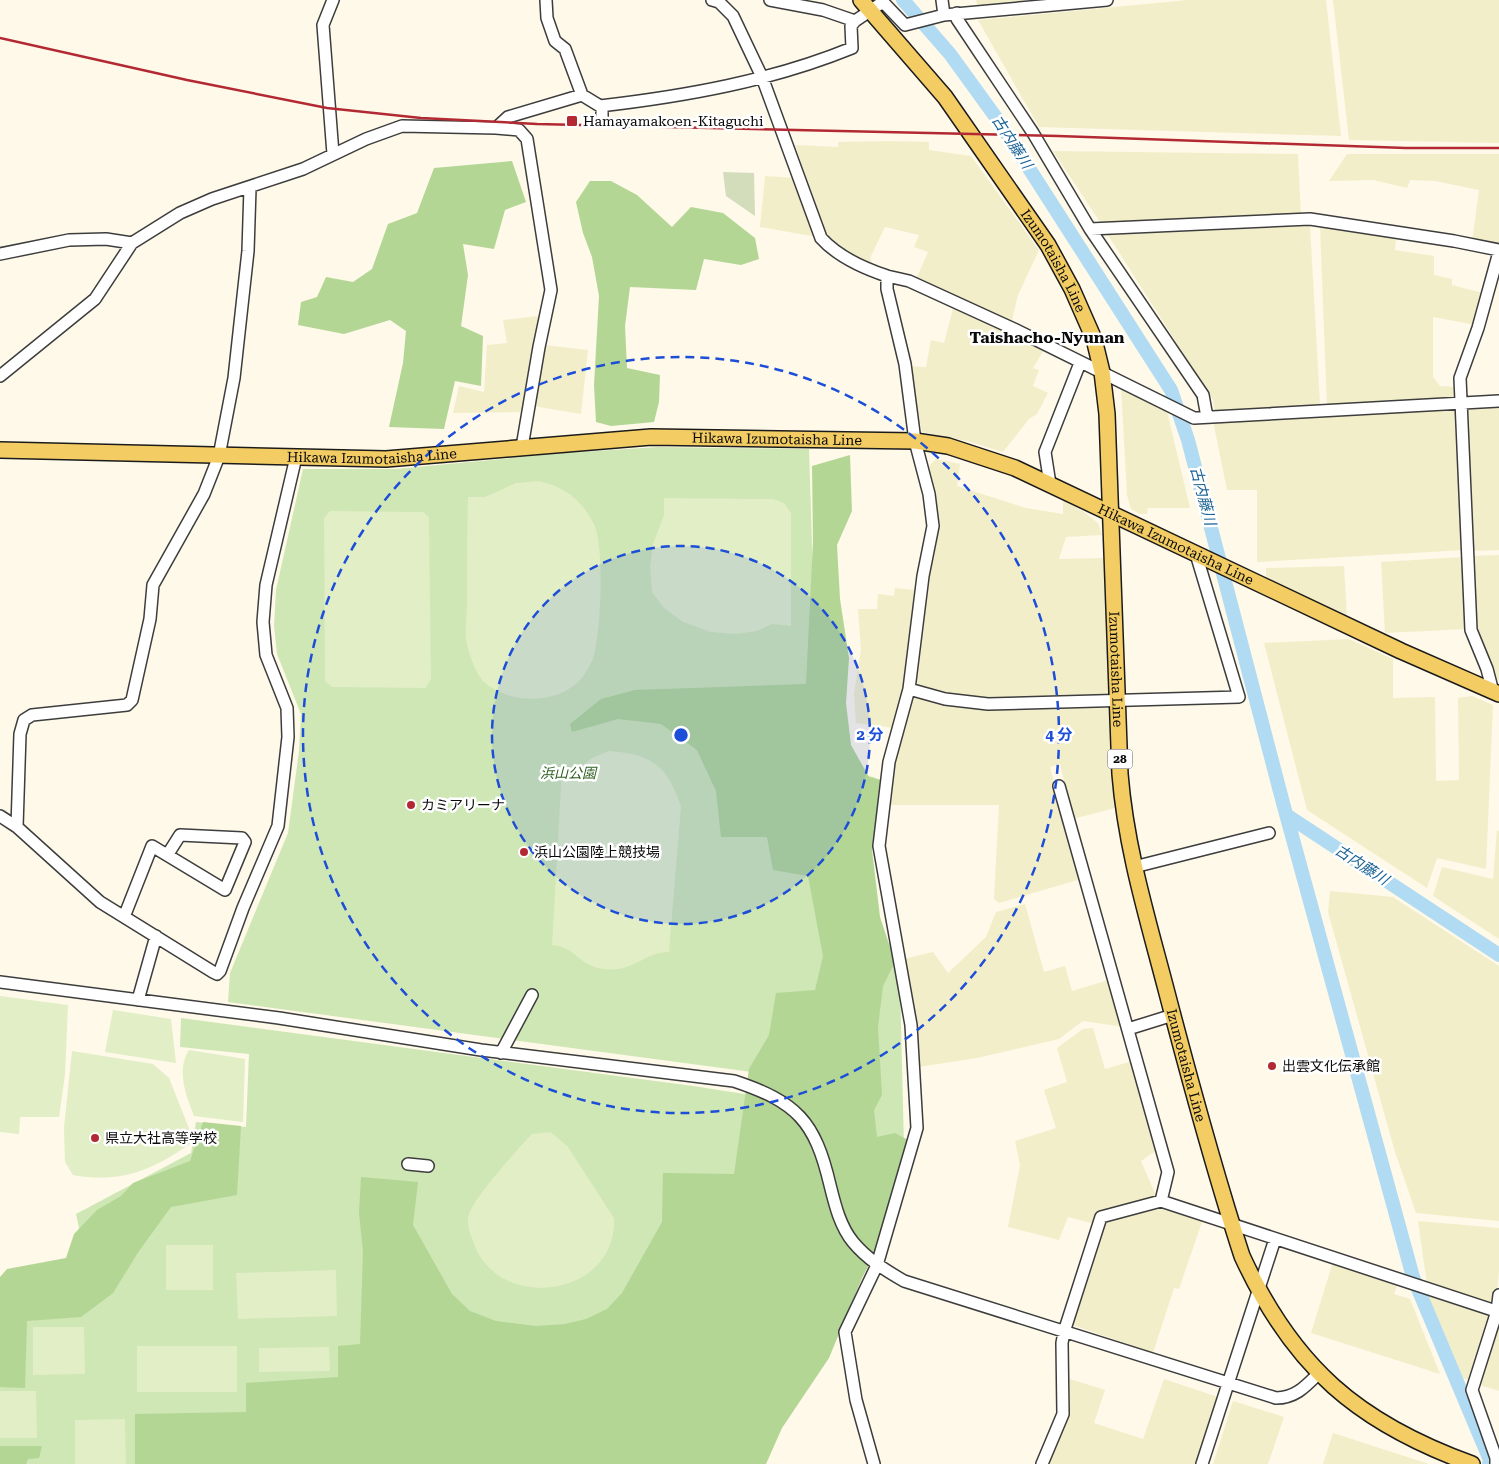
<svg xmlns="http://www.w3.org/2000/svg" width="1499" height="1464" viewBox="0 0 1499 1464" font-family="'Roboto Serif','Noto Sans JP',serif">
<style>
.farmland{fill:#f2eeca}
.green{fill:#cfe6b5}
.forest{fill:#b3d695}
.cemetery{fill:#d3ddbc}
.pitch{fill:#e1eec6}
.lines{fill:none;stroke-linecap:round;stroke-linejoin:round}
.river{stroke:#b0dbf3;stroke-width:14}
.minor-casing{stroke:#3d3d3d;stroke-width:14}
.major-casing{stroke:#1b1b1b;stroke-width:18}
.minor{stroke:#fff;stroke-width:11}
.major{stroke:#f3cd64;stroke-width:15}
.rail{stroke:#b32933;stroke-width:2.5}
.ring{fill:none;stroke:#1d4ed8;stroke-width:2.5;stroke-dasharray:9 6}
.poi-dot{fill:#b32933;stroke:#fff;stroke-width:2}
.labels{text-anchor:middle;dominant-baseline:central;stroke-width:5;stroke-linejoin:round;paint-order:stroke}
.shield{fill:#fff;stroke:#545454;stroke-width:1}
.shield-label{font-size:12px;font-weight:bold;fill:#0a0a0a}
.poi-label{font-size:14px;fill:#0a0a0a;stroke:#fff;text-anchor:start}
.street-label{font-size:14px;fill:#0a0a0a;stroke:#fff}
.park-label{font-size:14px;font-style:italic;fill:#2d5e1e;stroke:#fff}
.water-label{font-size:15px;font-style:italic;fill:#1a6295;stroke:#fff}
.quarter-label{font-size:16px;font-weight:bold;fill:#0a0a0a;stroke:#fff}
.centre{fill:#1d4ed8;stroke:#fff;stroke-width:2.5}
.ring-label{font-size:15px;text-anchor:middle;font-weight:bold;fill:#1d4ed8;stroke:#fff;stroke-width:5;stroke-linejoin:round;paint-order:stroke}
</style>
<rect width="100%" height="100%" fill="#fef9e8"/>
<path class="farmland" d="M976 0H1090L978 11Z
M1188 0H1326L1341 136 1039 127 978 20Z
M1333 0H1499V143L1349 140Z
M889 141 929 142V150L971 156 1039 250 1018 295 1011 324 917 277 928 252 914 247 919 235 885 227 870 258 873 265 841 250 827 235 795 145 838 147V142Z
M1053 151 1298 154 1301 218 1102 225Z
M1347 154H1499V245L1472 242 1479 190 1435 181 1410 180 1407 188 1373 180 1329 181Z
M765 176 796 178 817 237 760 227Z
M1310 226 1320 405 1215 413 1213 400 1108 235Z
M1320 226 1396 236 1395 250 1434 256V275L1452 279V285L1486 294 1476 325 1433 317V377L1440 386 1458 387 1459 400 1327 408Z
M954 305 1044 350 1033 368 1039 370 1033 386 1048 393 1037 414 1029 419 1003 452 967 441 922 432 908 366 926 367 931 340 944 343Z
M538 316 527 412 453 413 459 386 484 392 487 345 507 343 503 320Z
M544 345 588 350 581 414 533 406Z
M1121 387 1165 403 1190 508H1148L1147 514H1140L1131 509 1127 495Z
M1499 404V550L1470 551 1466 406Z
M1459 406 1464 550 1257 562V490H1227L1213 421Z
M936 459 960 464 957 486 1026 508 1063 514V500L1084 512 1098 523 1102 535 1066 537 1059 559 1107 558 1115 699 988 702 914 688 923 600 930 465Z
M1499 555V680L1495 679 1474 630 1471 556Z
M1464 557 1467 629 1385 633 1381 562Z
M1344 566 1347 618 1266 578V568Z
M895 588 914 590 906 687 894 728 856 723 854 693 861 650 858 609H877L878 594 894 596Z
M1349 639 1393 659V698L1435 697 1436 781 1459 780 1458 698 1472 696 1493 705 1486 869 1437 858 1427 888 1307 810 1264 643Z
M911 694 983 709 1111 708 1115 808 1073 819 1060 764 1050 767 1081 879 999 903 994 899 999 805H889L892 764Z
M1497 830 1499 831V939L1433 896 1442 867 1493 879Z
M1330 891 1393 897 1499 966V1221L1416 1213 1395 1152 1328 912Z
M1025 904 1044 972 1065 966 1072 991 1112 979 1124 1027 1083 1021 1059 1039 977 1058 918 1067 913 999 904 959 933 952 948 973 986 937 996 912Z
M1093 1028 1105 1069 1133 1061 1157 1150 1141 1161 1157 1198 1095 1224 1068 1217 1059 1240 1008 1227 1020 1165 1015 1141 1056 1128 1044 1090 1067 1082 1057 1048 1083 1029Z
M1160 1209 1203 1219 1179 1289 1174 1288 1153 1353 1073 1325 1105 1222Z
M1418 1221 1499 1228V1270L1496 1306 1427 1285Z
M1333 1262 1398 1283 1394 1294 1410 1299 1440 1374 1311 1333Z
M1429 1293 1493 1313 1471 1381 1463 1378 1428 1296Z
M1499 1319V1391L1477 1384Z
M1070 1379 1105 1390 1094 1423 1143 1439 1164 1379 1224 1399 1196 1464H1046L1069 1415Z
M1233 1401 1284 1417 1268 1464H1213Z
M1333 1433 1429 1464H1323Z"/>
<path class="green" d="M659 447 809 449 814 607 839 767 876 778 867 849 874 915 900 983 904 1148 870 1248 752 1072 228 1002 230 973 288 833 299 751 301 714 277 654 274 626 276 590 303 469H396L564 453Z
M181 1018 693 1086 751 1095 788 1413 765 1464H0V1285L85 1256 76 1214 191 1153 196 1122 246 1127 249 1054 180 1047Z"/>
<path class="forest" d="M512 161 526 202 505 210 494 249 463 244 468 275 461 326 483 336 481 386 455 381 444 429 389 427 403 363 406 331 390 320 344 334 298 325 301 302 317 297 326 277 353 282 372 269 388 224 417 213 434 168Z
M590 181H611L637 195 672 227 691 207 723 213 755 238 759 259 741 265 704 259 696 290 630 287 625 326 627 368 660 375 659 402 654 422 611 426 596 422 594 385 599 296 592 257 583 233 576 202Z
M850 455 852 511 837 545 840 599 849 658 846 703 851 745 869 777 882 780 872 850 880 917 895 962 883 986 878 1027 882 1095 874 1110 877 1137 895 1133 908 1140 876 1251 862 1278 829 1358 782 1428 766 1464H135V1414L246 1412V1383L338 1377V1346L360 1344 363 1251 359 1213 361 1177 418 1182 413 1225 452 1294 470 1311 496 1321 536 1326 565 1324 586 1319 607 1309 622 1293 662 1222 663 1173 734 1174 749 1069 769 1035 776 993 815 990 823 956 808 876 773 870 767 837H721L716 791 697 750 661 724 618 719 572 732 570 724 601 699 635 690 806 684 813 542 812 466Z
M203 1122 241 1126 237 1195 171 1207 139 1251 113 1293 81 1317 27 1321 25 1388 0 1387V1277L7 1269 66 1258 74 1234 97 1210 121 1196 133 1183 190 1161Z
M0 1446H42L39 1458 28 1459 26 1464H0Z"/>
<path class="cemetery" d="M723 172 754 173 755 216 726 196Z"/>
<path class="pitch" d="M539 481C565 487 582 500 594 524 605 548 601 633 593 659 590 665 584 677 579 681 555 705 509 704 484 682 476 675 470 656 467 645 464 632 467 616 467 603 467 568 467 532 468 497H485L516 483Z
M664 498 773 499 784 503 791 513V626L772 624 757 631 736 634 711 632 683 622 664 608 652 592 650 567 653 544 664 515Z
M330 511 423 512 429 517 431 679 426 688 332 687 325 681 324 518Z
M609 751C652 754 668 766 681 807L669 952C644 952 634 973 603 969 579 966 576 947 552 945L562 769H578L592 758Z
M0 996 68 1005 65 1074 59 1117H20L19 1134 0 1132Z
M113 1010 171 1019 176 1063 105 1052Z
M189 1050 245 1059 243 1122 194 1116C186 1095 176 1071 189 1050Z
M72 1051 153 1064 169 1078 194 1141C155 1169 122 1184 73 1175L65 1162 64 1128Z
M551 1132 568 1147 614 1218C618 1297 497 1315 473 1241 470 1234 467 1226 468 1218 470 1201 514 1154 527 1139L532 1134Z
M166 1245H213V1290H166Z
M336 1270 337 1316 238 1319 236 1273Z
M33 1327H84L85 1374 33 1375Z
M137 1346H237V1392H137Z
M329 1347 330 1371 259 1372V1348Z
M0 1391H36L37 1438H0Z
M125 1419 126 1464H75V1420Z"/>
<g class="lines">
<path class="river" d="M903 0 950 54 1000 123 1171 390 1188 440 1283 803 1413 1277 1490 1460 1489 1464
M1288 816 1499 955"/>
<g class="minor-casing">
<path id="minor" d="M333 0 323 25 333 154
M546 0 547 18 555 41 565 49 582 95
M712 0 719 2 733 16 762 77 821 238C838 257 863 268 887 276V289L905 364 915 441 929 494 933 526 923 576 909 689 889 762 879 846 911 1025 917 1128 877 1265 845 1332 856 1400 874 1464
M770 0 823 10 855 21 883 2 905 25 944 15 1107 0
M942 0 944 15
M957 13V19L1033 133 1090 229 1203 395 1207 417
M602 106V120
M496 128 519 130 527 139 551 290 539 347 522 447
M1090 229 1310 219 1454 241 1499 250
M0 254 69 240 106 239 132 243 180 213 212 199 303 169 366 139 402 126 496 128 508 117 582 95 600 106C686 96 771 81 852 48L851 26 855 21
M887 276 909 281 1014 329 1194 418 1499 401
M0 376 95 299 132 243
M1050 484 1045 452 1080 363
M909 689 945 699 988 704 1239 697 1196 554
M1493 692 1487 669 1471 630 1460 378 1478 328 1499 252
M0 816 17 827 100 902 213 972 217 974 220 971 243 908 278 826 288 737 287 708 266 655 263 622 266 585 296 457
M17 827 20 734 24 720 32 715 127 705 132 700 150 619 153 585 204 494 219 456 234 378 248 251 250 188
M1134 867 1269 833
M124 917 152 846 225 890 245 842 242 838 180 835 168 854
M0 982 279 1018 481 1050 734 1081C797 1102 815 1121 830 1185 835 1205 840 1226 853 1242 867 1259 885 1270 904 1281L1276 1398C1295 1398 1305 1387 1318 1374
M138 1000 156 936
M1128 1029 1173 1015
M501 1053 532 995
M408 1164 428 1166
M1161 1201 1499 1312
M1042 1464 1063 1414 1062 1343 1064 1332 1101 1217 1161 1201 1168 1172 1059 786
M1202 1464 1275 1239
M1496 1464V1458L1472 1390 1497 1311 1499 1295"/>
</g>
<g class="major-casing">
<g id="major">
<path id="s1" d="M861 0 945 97 1048 245 1072 289 1094 339 1102 372 1107 414 1120 774C1126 849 1148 920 1167 993 1190 1081 1214 1170 1242 1256 1293 1367 1358 1423 1472 1464"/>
<path id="s2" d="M0 450 386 459 651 437 915 441 948 446 1015 468 1401 651 1499 694"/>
</g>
</g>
<use href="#minor" class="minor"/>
<use href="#major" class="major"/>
<path class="rail" d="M0 38 187 80 327 108 421 118 537 124 1058 136 1406 148H1499"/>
</g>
<circle cx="681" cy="735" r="189" fill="#1d4ed8" fill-opacity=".12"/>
<g class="ring">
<circle cx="681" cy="735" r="189"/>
<circle cx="681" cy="735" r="378"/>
</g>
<g class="poi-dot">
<rect x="566" y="115" width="12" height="12" rx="2.5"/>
<circle cx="411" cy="805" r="5"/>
<circle cx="524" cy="852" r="5"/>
<circle cx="1272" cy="1066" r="5"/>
<circle cx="95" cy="1138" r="5"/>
</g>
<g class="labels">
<rect class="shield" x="1107.5" y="749.5" width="25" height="19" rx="4"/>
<g class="shield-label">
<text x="1120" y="759">28</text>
</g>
<g class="poi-label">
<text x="583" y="121">Hamayamakoen-Kitaguchi</text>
<text x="421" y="805">カミアリーナ</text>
<text x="534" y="852">浜山公園陸上競技場</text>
<text x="1282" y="1066">出雲文化伝承館</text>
<text x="105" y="1138">県立大社高等学校</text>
</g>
<g class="street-label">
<text stroke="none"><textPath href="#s1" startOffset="325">Izumotaisha Line</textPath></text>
<text stroke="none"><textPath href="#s2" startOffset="778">Hikawa Izumotaisha Line</textPath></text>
<text stroke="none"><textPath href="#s2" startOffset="372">Hikawa Izumotaisha Line</textPath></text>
<text stroke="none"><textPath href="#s2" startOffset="1198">Hikawa Izumotaisha Line</textPath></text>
<text stroke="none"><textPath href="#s1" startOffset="745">Izumotaisha Line</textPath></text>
<text stroke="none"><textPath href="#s1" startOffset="1149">Izumotaisha Line</textPath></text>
</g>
<g class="park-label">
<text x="568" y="773">浜山公園</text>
</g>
<g class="water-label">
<text transform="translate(1012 142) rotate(57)">古内藤川</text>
<text transform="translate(1203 496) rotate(75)">古内藤川</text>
<text transform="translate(1362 865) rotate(33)">古内藤川</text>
</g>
<g class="quarter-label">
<text x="1047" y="337">Taishacho-Nyunan</text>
</g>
</g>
<circle cx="681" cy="735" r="8" class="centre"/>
<g class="ring-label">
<text x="870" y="740">2 分</text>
<text x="1059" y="740">4 分</text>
</g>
</svg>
